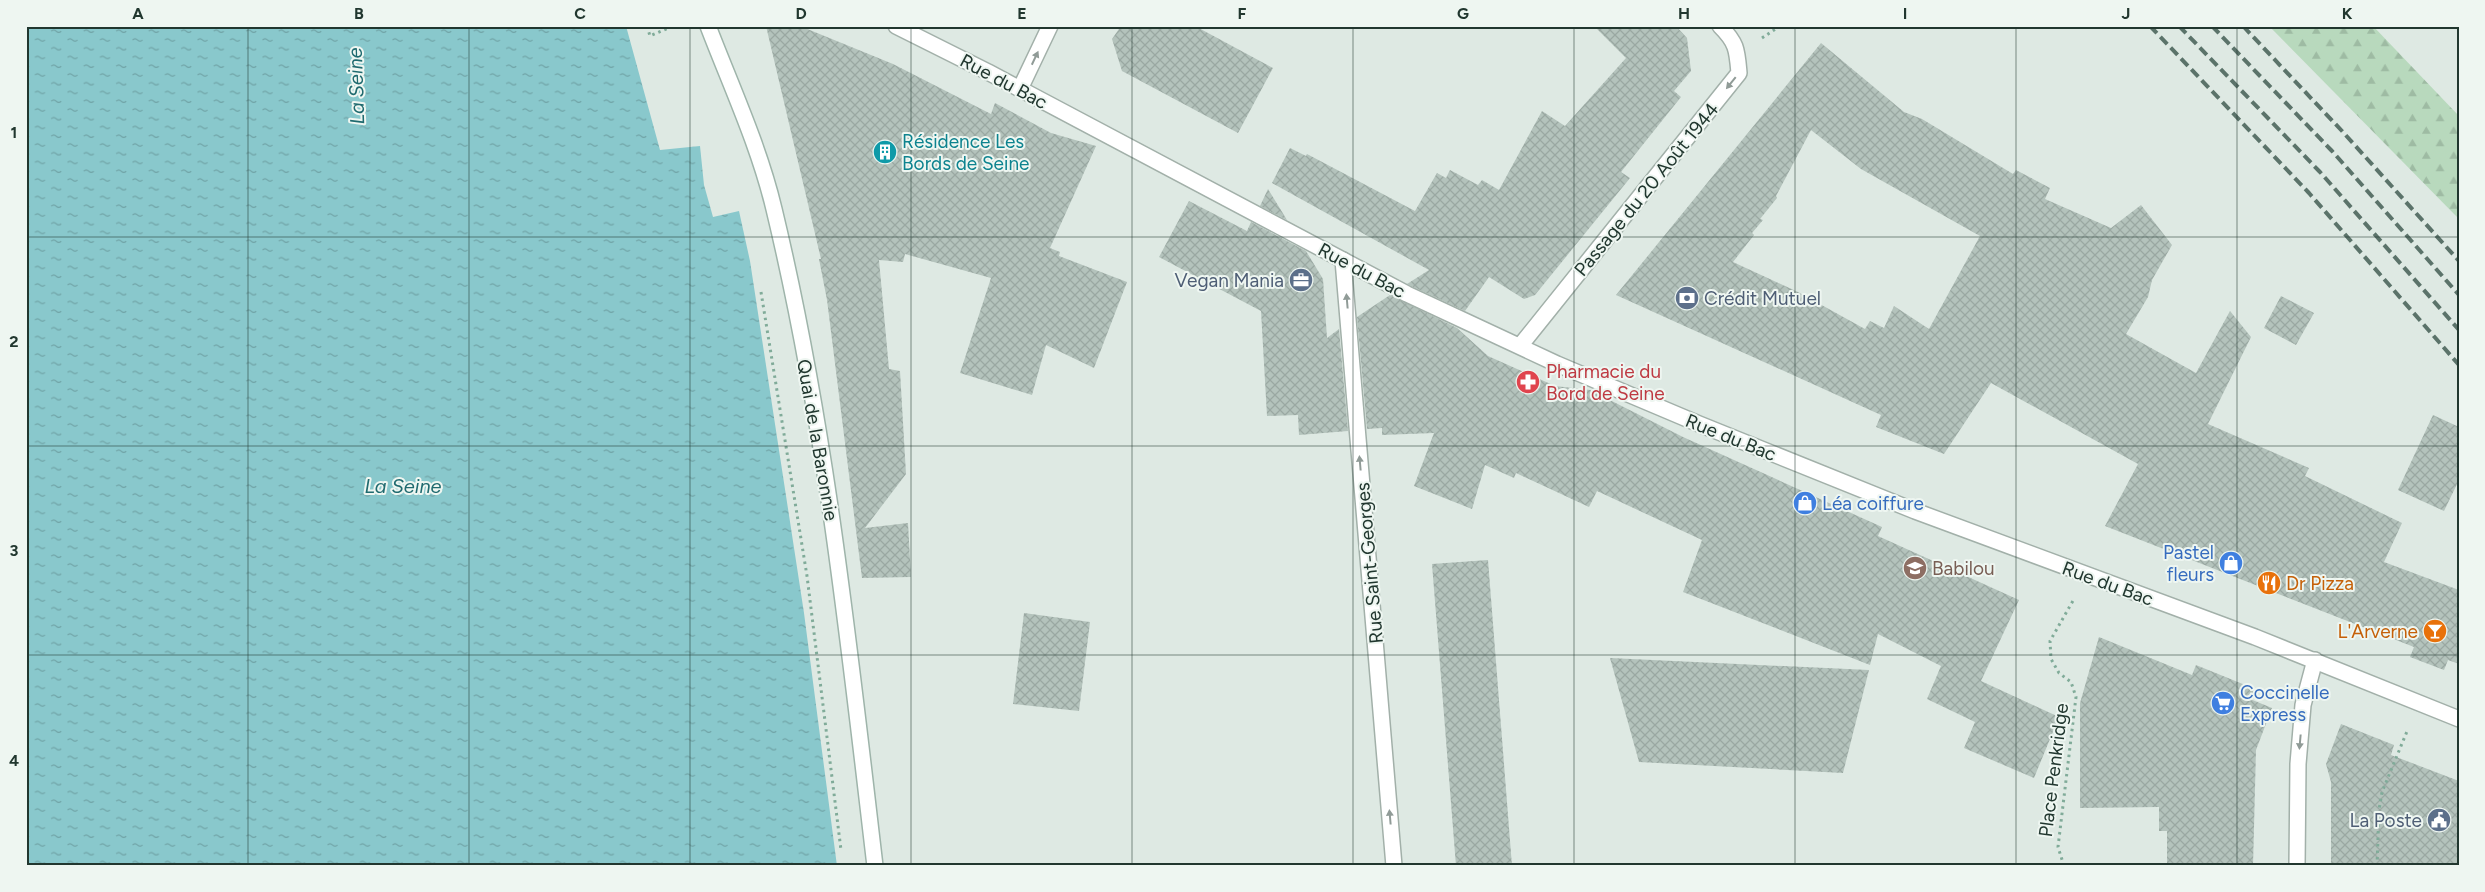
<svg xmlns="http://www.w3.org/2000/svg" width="2485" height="892" font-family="Figtree,sans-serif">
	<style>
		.forest { fill: url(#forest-firs) }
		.water { fill: url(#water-ripples) }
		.building { fill: url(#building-cross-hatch); fill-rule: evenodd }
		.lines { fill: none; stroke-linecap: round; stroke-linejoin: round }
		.minor-casing { stroke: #a2b0a9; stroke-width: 18 }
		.tertiary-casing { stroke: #a2b0a9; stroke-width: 18 }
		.secondary-casing { stroke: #9eb4aa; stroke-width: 18 }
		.path { stroke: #80ab99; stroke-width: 3; stroke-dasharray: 2.5 4; stroke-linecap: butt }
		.minor { stroke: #fff; stroke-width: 15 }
		.tertiary { stroke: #fff; stroke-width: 15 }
		.secondary { stroke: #fff; stroke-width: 15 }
		.rail { stroke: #5b736a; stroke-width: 4; stroke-dasharray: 10 5; stroke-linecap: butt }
		.oneway { fill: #909b97 }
		.grid { fill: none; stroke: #21372f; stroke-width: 1; stroke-opacity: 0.55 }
		.labels { text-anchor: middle; stroke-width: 4; stroke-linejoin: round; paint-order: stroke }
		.street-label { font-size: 19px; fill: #21372f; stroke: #eef6f1 }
		.culture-label { font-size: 19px; fill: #0d838f; stroke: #eef6f1; text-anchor: start }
		.service-label { font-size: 19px; fill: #4e5e75; stroke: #eef6f1; text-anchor: end }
		.health-label { font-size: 19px; fill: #be3a42; stroke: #eef6f1; text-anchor: start }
		.shop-label { font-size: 19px; fill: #366cbe; stroke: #eef6f1; text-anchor: start }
		.education-label { font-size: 19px; fill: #785e54; stroke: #eef6f1; text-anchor: start }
		.food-label { font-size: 19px; fill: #c56008; stroke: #eef6f1; text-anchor: start }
		.water-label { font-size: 20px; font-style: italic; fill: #1f6a6f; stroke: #eef6f1 }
		.neatline { fill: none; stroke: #21372f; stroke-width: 2 }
		.grid-label { font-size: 16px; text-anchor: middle; font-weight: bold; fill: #21372f }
	</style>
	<defs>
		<pattern id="forest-firs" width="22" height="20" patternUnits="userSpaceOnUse" patternTransform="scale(1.25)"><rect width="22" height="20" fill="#b8d9bd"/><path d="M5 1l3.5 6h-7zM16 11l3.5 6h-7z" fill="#9ebba3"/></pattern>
		<pattern id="water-ripples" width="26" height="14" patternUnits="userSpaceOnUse" patternTransform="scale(1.25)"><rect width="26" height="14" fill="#89c8cc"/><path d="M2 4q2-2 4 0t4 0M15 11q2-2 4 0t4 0" fill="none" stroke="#70a3a6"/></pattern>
		<pattern id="building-cross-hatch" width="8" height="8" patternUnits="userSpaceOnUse" patternTransform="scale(1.25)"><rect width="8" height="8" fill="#b4c3bc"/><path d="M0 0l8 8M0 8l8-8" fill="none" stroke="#9aa8a2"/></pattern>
	</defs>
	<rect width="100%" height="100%" fill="#dee9e3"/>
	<path class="forest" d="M2269,26H2373L2459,116V219Z"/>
	<path class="water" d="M26,26H626L660,150L700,146L704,185L713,217L739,211L750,261L804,613L837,866H26Z"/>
	<path class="building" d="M766,26H800L893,64L991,114L995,103L1051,133L1096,146L1050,248L1060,252L1059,256L1127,282L1094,368L1046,345L1032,395L960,373L991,278L905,254L903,262L879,260L889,369L900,371L906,474L865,528L908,523L911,577L862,578L827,300L819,259H821Z
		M1121,26H1195L1273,68L1238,133L1122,71L1112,39Z
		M1594,26H1676L1687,38L1691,71L1674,91L1681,97L1621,172L1630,178L1535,295L1524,299L1489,277L1465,311L1407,284L1429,270L1272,183L1290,148L1306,156L1307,154L1415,211L1437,173L1446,178L1450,170L1478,185L1482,180L1499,190L1542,111L1565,126L1626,58Z
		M1821,43L1904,112L1922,119L2013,174L2016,170L2050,188L2045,199L2111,228L2141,205L2172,245L2152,280L2148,297L2126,334L2196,373L2230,311L2251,337L2208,424L2309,468L2305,476L2402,523L2384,562L2459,590V664L2448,660L2444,670L2410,657L2414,647L2105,526L2138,464L1991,383L1944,454L1876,427L1881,415L1616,295ZM1811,130L1861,169L1980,236L1929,329L1894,306L1884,328L1870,321L1865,329L1798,292L1733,262L1754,235L1752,233L1763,220L1760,219L1777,198L1776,196Z
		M1268,189L1287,220L1260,206Z
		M1189,201L1247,231L1251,222L1306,251L1323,279L1327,338L1339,329L1348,431L1299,435L1298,415L1267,416L1261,311L1159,257Z
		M1390,295L1457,328L1488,356L1555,386L1590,390L1683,437L1882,527L1878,536L2019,600L1981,681L2059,717L2034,778L1964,748L1975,722L1927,699L1941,666L1878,634L1870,665L1683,592L1702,540L1597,491L1589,507L1516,473L1514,478L1485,465L1472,509L1414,486L1434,433L1382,435V428L1367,429L1357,317Z
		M2281,296L2314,313L2296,345L2264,328Z
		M2433,415L2459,427V480L2444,511L2398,490Z
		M1488,560L1512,866H1456L1432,564Z
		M1024,613L1090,622L1079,711L1013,704Z
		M2099,637L2192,675L2196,665L2255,689L2250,699L2272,708L2256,750L2253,866H2167V831H2159V807L2080,808V703Z
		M1610,658L1869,670L1843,773L1639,762Z
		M2341,724L2394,745L2391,755L2459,781V866H2331V782L2326,764Z"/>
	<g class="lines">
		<g class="minor-casing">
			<path id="minor" d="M1020,89L1050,26
				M1343,260L1394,866
				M1520,346L1739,73C1737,50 1737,43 1720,26
				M2297,866L2298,764L2303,705L2315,660"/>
		</g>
		<g class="tertiary-casing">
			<path id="tertiary" d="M896,26L988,72L1407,294L1557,364L1699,424L1915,511L2255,637L2459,719"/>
		</g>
		<g class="secondary-casing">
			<path id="secondary" d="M708,26C731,86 759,146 774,209C826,425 849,646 875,866"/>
		</g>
		<path class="path" d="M647,26L650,36L673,26
			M1762,38L1780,26
			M761,292L807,576L841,850
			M2064,866L2058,847L2076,697L2071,682L2059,673L2051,659L2050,641L2074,599
			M2377,866L2379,810L2382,792L2408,729"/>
		<use href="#minor" class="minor"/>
		<use href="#tertiary" class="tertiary"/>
		<use href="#secondary" class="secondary"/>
		<path class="rail" d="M2150,26L2309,193L2459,365
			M2179,26L2320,172L2459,330
			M2212,26L2332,151L2459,295
			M2243,26L2342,131L2459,261"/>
	</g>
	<defs><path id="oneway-solid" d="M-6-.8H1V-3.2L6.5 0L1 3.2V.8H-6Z" transform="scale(1.25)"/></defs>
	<g class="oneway">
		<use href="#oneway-solid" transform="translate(1035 58) rotate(-65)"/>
		<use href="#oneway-solid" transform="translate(1731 83) rotate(129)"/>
		<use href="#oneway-solid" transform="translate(1347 301) rotate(-95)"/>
		<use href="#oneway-solid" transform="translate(1360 463) rotate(-95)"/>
		<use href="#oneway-solid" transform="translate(2300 742) rotate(95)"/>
		<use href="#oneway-solid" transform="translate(1390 817) rotate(-95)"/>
	</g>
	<path class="grid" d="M248,26V866M469,26V866M690,26V866M911,26V866M1132,26V866M1353,26V866M1574,26V866M1795,26V866M2016,26V866M2237,26V866M26,237H2459M26,446H2459M26,655H2459"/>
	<defs>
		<g id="building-disc" transform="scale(1.25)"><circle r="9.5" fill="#0f9aa8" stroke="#eef6f1"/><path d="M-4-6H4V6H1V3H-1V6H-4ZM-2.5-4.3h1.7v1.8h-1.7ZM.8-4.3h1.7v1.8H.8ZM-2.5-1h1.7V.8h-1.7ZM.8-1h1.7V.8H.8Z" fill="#fff"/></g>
		<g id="office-disc" transform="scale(1.25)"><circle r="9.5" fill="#5c6f8a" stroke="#eef6f1"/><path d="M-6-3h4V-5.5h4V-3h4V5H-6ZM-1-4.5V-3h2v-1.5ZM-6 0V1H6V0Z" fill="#fff"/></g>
		<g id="bank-disc" transform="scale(1.25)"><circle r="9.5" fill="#5c6f8a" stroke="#eef6f1"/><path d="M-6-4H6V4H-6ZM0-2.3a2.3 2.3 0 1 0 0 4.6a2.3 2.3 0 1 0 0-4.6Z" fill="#fff"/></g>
		<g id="pharmacy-disc" transform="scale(1.25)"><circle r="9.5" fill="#e0444e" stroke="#eef6f1"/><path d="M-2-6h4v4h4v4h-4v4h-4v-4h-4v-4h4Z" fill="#fff"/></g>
		<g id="shop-disc" transform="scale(1.25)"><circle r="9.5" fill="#3f7fe0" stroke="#eef6f1"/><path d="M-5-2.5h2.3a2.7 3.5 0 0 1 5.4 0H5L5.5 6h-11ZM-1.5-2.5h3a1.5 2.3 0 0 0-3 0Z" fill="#fff"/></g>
		<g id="school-disc" transform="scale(1.25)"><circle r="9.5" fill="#8d6e63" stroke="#eef6f1"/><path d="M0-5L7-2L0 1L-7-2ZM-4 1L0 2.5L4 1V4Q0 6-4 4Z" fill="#fff"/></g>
		<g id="restaurant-disc" transform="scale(1.25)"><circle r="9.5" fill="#e8710a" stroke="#eef6f1"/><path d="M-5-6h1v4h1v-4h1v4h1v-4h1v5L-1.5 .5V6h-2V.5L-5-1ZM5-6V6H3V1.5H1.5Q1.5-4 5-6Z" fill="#fff"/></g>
		<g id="bar-disc" transform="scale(1.25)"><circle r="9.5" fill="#e8710a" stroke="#eef6f1"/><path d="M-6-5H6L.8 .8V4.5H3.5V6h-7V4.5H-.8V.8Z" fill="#fff"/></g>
		<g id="supermarket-disc" transform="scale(1.25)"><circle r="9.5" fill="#3f7fe0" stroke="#eef6f1"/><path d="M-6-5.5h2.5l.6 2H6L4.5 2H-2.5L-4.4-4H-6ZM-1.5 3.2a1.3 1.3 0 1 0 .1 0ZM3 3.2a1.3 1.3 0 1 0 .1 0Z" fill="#fff"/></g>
		<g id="civic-disc" transform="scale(1.25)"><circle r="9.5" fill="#5c6f8a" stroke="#eef6f1"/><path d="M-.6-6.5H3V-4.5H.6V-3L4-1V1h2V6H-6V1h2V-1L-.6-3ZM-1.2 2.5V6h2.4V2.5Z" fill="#fff"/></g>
	</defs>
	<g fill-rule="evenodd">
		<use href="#building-disc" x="885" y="152"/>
		<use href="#office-disc" x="1301" y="280"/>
		<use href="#bank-disc" x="1687" y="298"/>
		<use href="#pharmacy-disc" x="1528" y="382"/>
		<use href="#shop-disc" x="1805" y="503"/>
		<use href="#shop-disc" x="2231" y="563"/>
		<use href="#school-disc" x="1915" y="568"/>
		<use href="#restaurant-disc" x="2269" y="583"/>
		<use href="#bar-disc" x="2435" y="631"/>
		<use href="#supermarket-disc" x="2223" y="703"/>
		<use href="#civic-disc" x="2439" y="820"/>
	</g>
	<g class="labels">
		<g class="street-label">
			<text transform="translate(1004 81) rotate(28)" y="7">Rue du Bac</text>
			<text transform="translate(1646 189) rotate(-51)" y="7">Passage du 20 Août 1944</text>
			<text transform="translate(1362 270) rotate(28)" y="7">Rue du Bac</text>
			<text transform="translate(1731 437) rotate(22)" y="7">Rue du Bac</text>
			<text transform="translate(818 440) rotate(80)" y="7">Quai de la Baronnie</text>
			<text transform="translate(1369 563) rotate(-95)" y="7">Rue Saint-Georges</text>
			<text transform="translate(2108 583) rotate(20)" y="7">Rue du Bac</text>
			<text transform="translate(2053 770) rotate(-83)" y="7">Place Penkridge</text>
		</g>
		<g class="culture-label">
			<text x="902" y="148">Résidence Les<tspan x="902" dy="22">Bords de Seine</tspan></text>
		</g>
		<g class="service-label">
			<text x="1284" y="287">Vegan Mania</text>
			<text x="1704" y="305" text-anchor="start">Crédit Mutuel</text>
			<text x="2422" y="827">La Poste</text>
		</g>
		<g class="health-label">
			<text x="1546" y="378">Pharmacie du<tspan x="1546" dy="22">Bord de Seine</tspan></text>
		</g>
		<g class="shop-label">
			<text x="1822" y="510">Léa coiffure</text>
			<text x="2214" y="559" text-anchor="end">Pastel<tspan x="2214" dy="22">fleurs</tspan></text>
			<text x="2240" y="699">Coccinelle<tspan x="2240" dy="22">Express</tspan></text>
		</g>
		<g class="education-label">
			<text x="1932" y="575">Babilou</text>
		</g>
		<g class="food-label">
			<text x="2286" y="590">Dr Pizza</text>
			<text x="2418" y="638" text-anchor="end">L'Arverne</text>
		</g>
		<g class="water-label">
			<text transform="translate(356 86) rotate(-92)" y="7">La Seine</text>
			<text x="403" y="493">La Seine</text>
		</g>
	</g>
	<rect width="2485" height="892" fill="none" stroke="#eef6f1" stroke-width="55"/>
	<rect x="28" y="28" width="2430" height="836" class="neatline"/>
	<g class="grid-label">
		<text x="138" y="19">A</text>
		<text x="359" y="19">B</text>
		<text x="580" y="19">C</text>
		<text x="801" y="19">D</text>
		<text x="1022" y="19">E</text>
		<text x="1242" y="19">F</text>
		<text x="1463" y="19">G</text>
		<text x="1684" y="19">H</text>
		<text x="1905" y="19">I</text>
		<text x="2126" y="19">J</text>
		<text x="2347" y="19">K</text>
		<text x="14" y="138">1</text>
		<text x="14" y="347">2</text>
		<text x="14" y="556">3</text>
		<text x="14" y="766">4</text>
	</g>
</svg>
